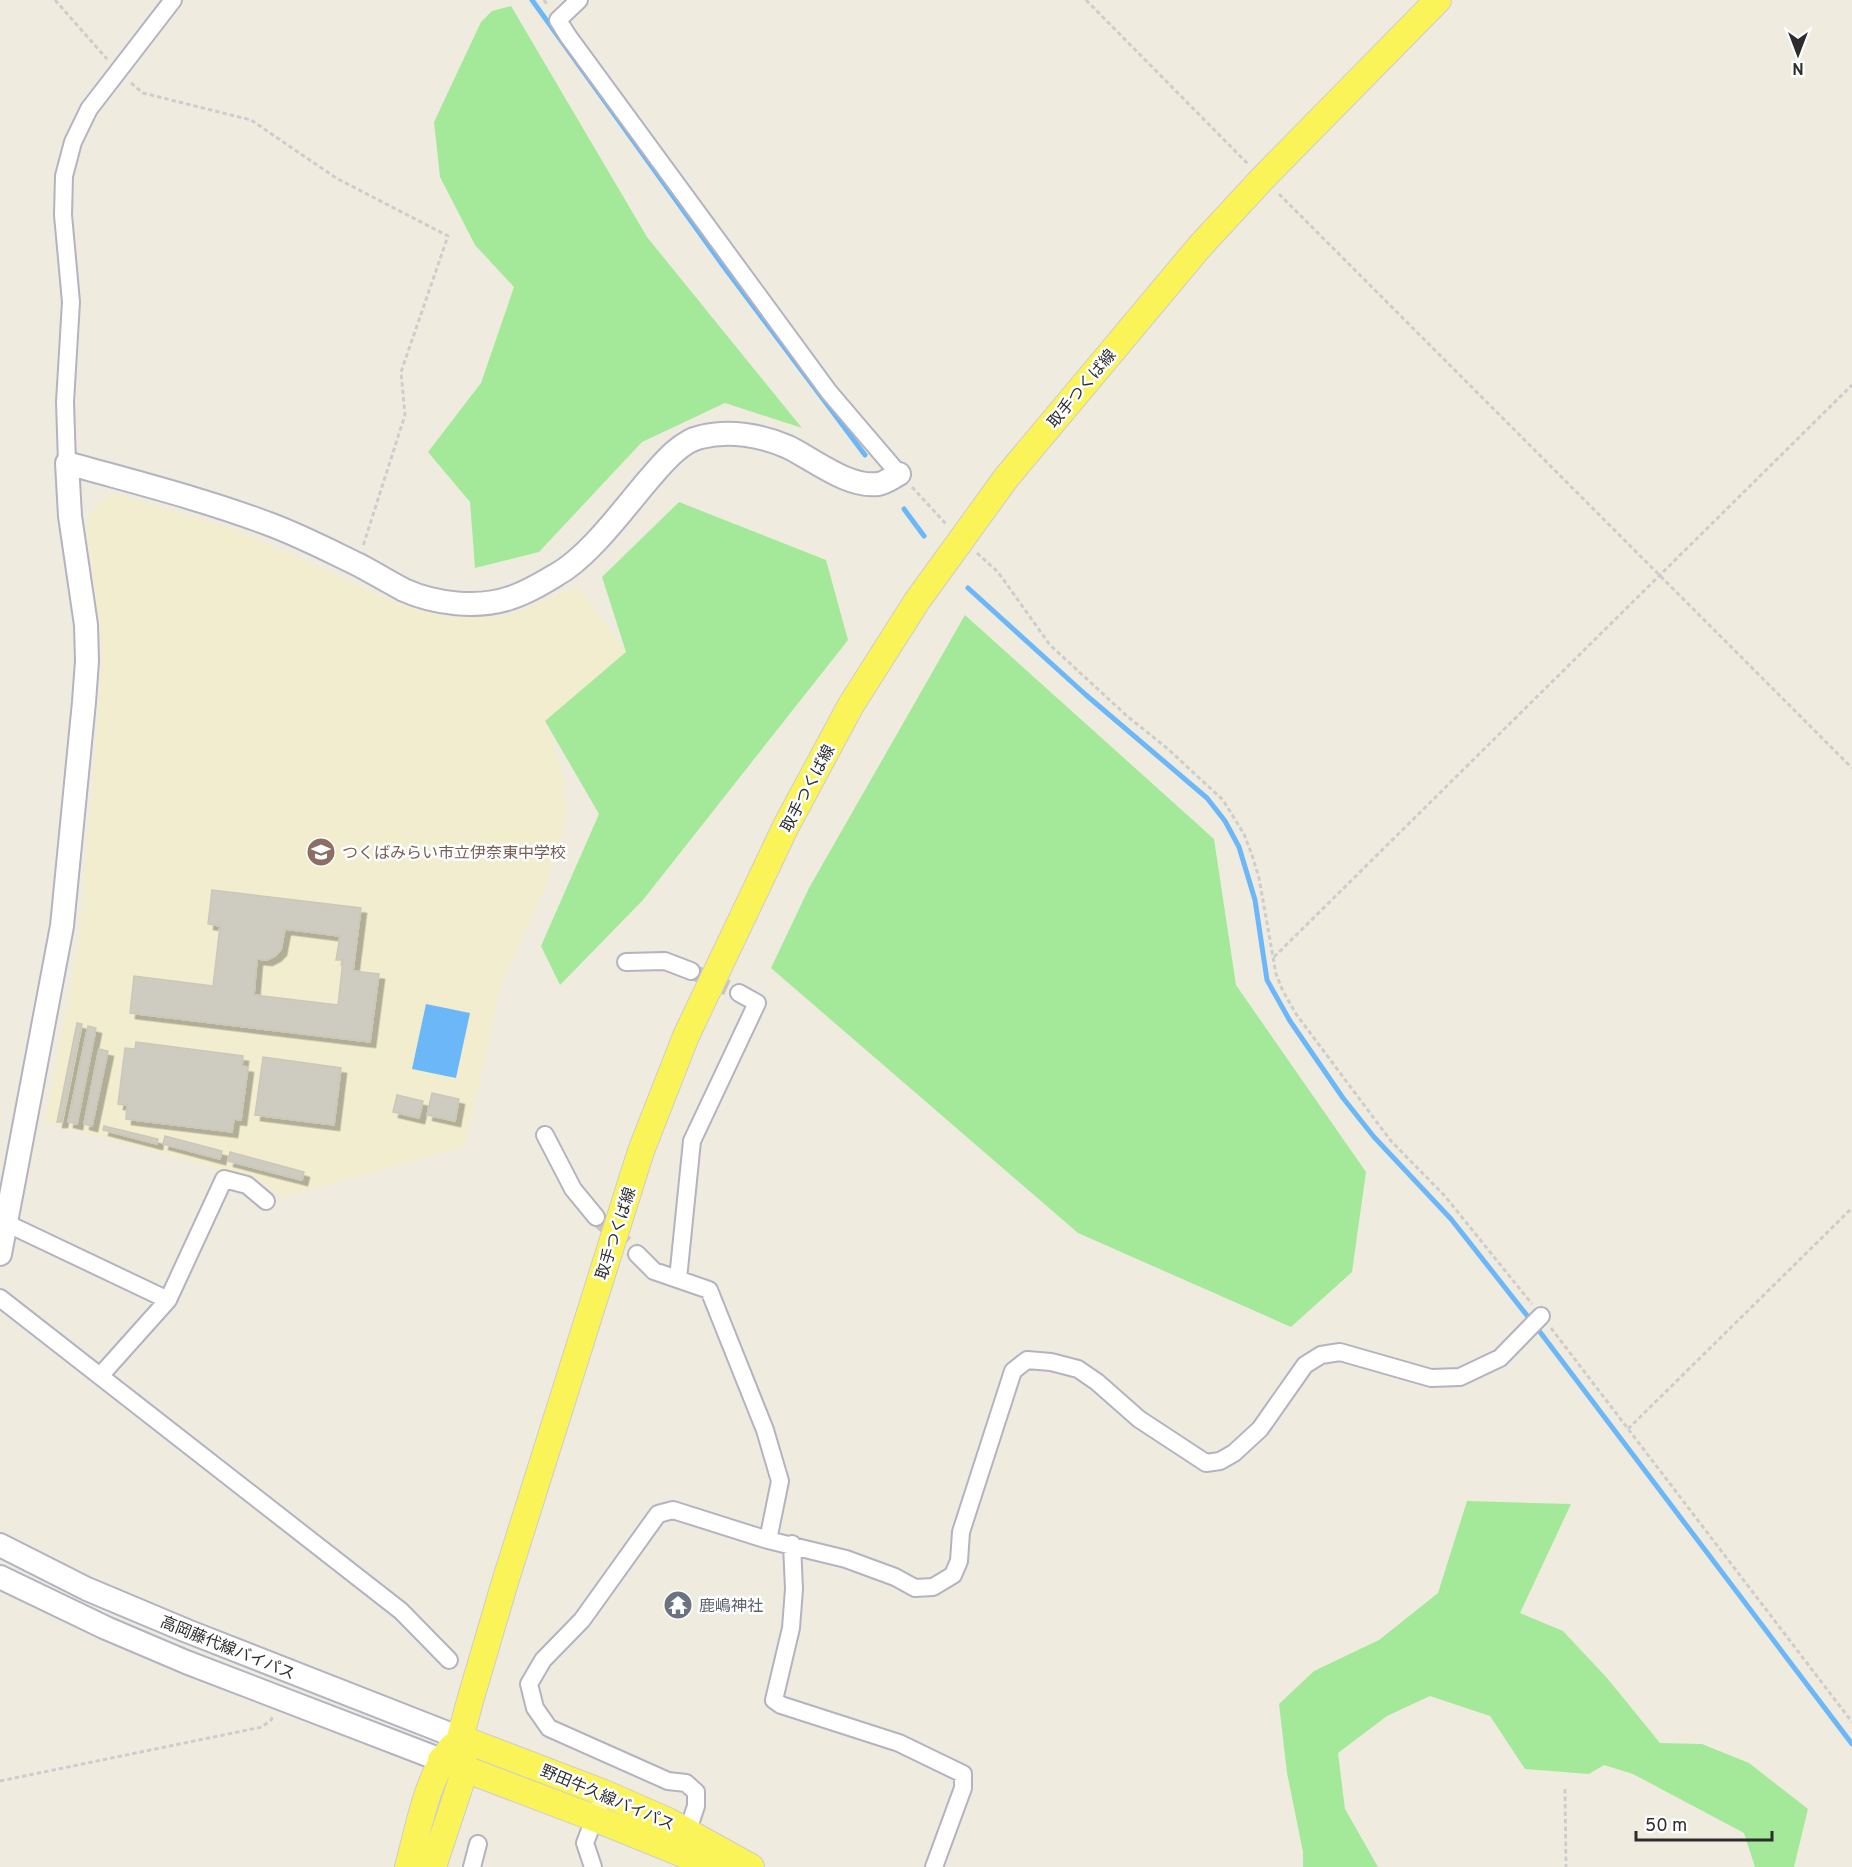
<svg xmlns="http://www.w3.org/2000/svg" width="1852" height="1867" font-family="Overpass,'Noto Sans JP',sans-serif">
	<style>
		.education { fill: #f2edce }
		.green { fill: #a4e999 }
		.water { fill: #6cb7f7 }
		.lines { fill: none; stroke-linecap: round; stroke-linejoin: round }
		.stream { stroke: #6cb7f7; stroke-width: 5 }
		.building { fill: #cecbc1; stroke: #cbc8b8; stroke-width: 1.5; fill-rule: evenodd; filter: url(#shadow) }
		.street-tunnel { stroke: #c8c6bb; stroke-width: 16; stroke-dasharray: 16 8; stroke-linecap: butt }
		.street-casing { stroke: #b3b3c1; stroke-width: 20 }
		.secondary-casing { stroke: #b3b3c1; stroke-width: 26 }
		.primary-casing { stroke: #cdcdcd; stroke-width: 28 }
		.path { stroke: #cdcdcd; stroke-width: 3; stroke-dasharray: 4.5 3; stroke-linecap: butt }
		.street { stroke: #fff; stroke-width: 16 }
		.secondary { stroke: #fff; stroke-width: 22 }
		.primary { stroke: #fbf459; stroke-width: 26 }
		.labels { text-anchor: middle; stroke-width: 5; stroke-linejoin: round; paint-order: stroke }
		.street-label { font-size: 16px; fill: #2d2d2d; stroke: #fff }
		.education-label { font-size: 16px; fill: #785e54; stroke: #fff; text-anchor: start }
		.worship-label { font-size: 16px; fill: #5b616d; stroke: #fff; text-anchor: start }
	</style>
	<defs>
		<filter id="shadow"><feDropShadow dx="5.5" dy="5.5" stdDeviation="0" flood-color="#0004"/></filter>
	</defs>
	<rect width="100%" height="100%" fill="#efecdf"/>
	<path class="education" d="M113,493L234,529L410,608L451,618L506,616L578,586L626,652L545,721L565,780L566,822L547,883L501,986L465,1147L284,1197L254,1178L45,1122L79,942L102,672L101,634L86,530L90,514L99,502Z"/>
	<path class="green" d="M511,6L647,237L802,428L725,403L642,442L539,552L475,568L470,502L428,452L481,383L514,287L475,245L440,177L434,122L481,22L492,11Z
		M679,502L826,560L848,640L643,900L560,985L541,946L599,814L545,721L626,652L602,577Z
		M965,615L1214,839L1236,985L1366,1172L1352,1272L1291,1327L1078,1233L771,968L809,888Z
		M1467,1501L1571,1504L1520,1613L1563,1631L1607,1678L1660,1743L1702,1744L1749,1763L1808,1809L1794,1867H1755L1744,1833L1633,1774L1604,1765L1589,1774L1525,1769L1490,1716L1430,1696L1387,1716L1338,1753L1345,1809L1378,1867H1303V1852L1287,1773L1279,1704L1314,1671L1379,1640L1438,1593Z"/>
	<path class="water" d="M426,1004L470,1013L456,1078L412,1069Z"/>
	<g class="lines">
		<path class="stream" d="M532,0L724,267L865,455
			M904,509L924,536
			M968,588L1086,695L1207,798L1225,821L1239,847L1255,900L1267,980L1290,1021L1343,1098L1374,1137L1451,1219L1529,1318
			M1540,1332L1852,1744"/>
	</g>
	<path class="building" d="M212,890L361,908L353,971L379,974L370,1042L130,1013L134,976L213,986L220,926L208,924ZM285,929L340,936L336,960H343L338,1005L254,995L257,959L267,960L275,956L281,950Z
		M77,1023L82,1024L62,1122H57Z
		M88,1026L96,1028L77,1124L68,1122Z
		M136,1042L243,1056L242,1066L248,1067L241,1120L234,1119L232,1132L126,1119L127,1105L118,1104L125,1048L135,1049Z
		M99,1049L108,1051L92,1126L84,1124Z
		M263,1057L341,1068L334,1125L255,1115Z
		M432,1093L459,1099L455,1121L427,1115Z
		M397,1095L423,1101L419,1118L393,1112Z
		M104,1126L158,1139L157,1144L103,1130Z
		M165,1136L222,1151L220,1159L163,1144Z
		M230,1152L304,1172L302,1180L228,1161Z"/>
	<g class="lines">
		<path class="street-tunnel" d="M691,971L739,993
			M596,1217L637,1254"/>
		<g class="street-casing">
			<path id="street" d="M579,0L558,20L568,36L829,392L899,474
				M67,463L65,402L71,302L63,215L64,176L73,142L89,109L173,0
				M626,962L665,961L691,971
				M545,1135L573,1189L596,1217
				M6,1223L168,1300
				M637,1254L654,1271L709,1290L765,1430L780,1481L768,1540
				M678,1279L692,1141L757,1003L739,993
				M0,1298L401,1611L449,1660
				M100,1376L168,1300L224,1179L247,1185L266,1201
				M792,1544L794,1589L791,1628L774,1700L781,1705L899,1743L963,1774V1788L934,1867
				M685,1839L696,1806V1792L686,1783L668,1781L549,1728L535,1708L529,1684L543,1660L582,1620L658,1514L673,1510L768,1540L846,1559L895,1577L915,1588L933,1587L953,1575L959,1561L961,1532L1013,1371L1027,1360L1051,1362L1078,1369L1097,1382L1139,1419L1206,1463L1220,1461L1234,1453L1260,1429L1305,1365L1321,1355L1340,1352L1431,1378L1460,1377L1500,1358L1541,1316
				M472,1867L478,1844
				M593,1867L585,1843L604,1793"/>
		</g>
		<g class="secondary-casing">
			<path id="secondary" d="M0,1254L62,926L84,702L87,661L86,625L70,516L67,463C134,482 203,499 269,524C299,535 330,551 359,565C374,573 389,582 404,590C435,604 478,609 510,598C526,593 541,584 556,575C590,556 624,508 650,478C663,463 681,441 701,437C729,430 761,435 788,447C813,459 848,488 878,484C885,483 893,477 899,474
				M0,1545L87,1589L187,1631L460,1738
				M0,1577L106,1628L186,1662L441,1760"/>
		</g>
		<g class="primary-casing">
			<path id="primary" d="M460,1738L604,1793L668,1821L751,1867
				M441,1760L594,1818L715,1867
				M408,1867C419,1828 426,1779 452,1747
				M433,1867L465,1770L460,1738L470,1701L505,1582L641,1151L686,1036L786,826L851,705L917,601L1006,478L1201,245L1263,178L1438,0"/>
		</g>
		<path class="path" d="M55,0L107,59
			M544,0L548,6
			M1086,0L1248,164
			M131,83L143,93L251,120L336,178L448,236L401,372L405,415L363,546
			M1279,194L1852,768
			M912,487L946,524
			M977,553L998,572L1050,645L1127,716L1168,749L1223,800L1244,834L1252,855L1259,878L1276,974L1282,989L1296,1014L1391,1141L1444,1195L1532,1304
			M1274,957L1852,385
			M1551,1328L1852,1722
			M1628,1429L1852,1208
			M0,1781L262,1727L271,1720L273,1716
			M1565,1789L1566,1867"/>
		<use href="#street" class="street"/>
		<use href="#secondary" class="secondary"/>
		<use href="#primary" class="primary"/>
	</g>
	<defs>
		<g id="school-disc" transform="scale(1.5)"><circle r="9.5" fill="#8d6e63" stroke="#fff"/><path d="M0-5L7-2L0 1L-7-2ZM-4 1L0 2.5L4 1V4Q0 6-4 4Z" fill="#fff"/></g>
		<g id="temple-disc" transform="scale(1.5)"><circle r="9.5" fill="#6b7280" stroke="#fff"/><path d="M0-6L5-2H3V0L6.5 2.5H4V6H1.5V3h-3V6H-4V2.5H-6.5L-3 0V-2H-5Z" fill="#fff"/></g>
	</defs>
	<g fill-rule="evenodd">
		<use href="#school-disc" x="321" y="852"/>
		<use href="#temple-disc" x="678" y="1605"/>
	</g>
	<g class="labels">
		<g class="street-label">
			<text transform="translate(1081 388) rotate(-50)" y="6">取手つくば線</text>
			<text transform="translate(807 788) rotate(-62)" y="6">取手つくば線</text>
			<text transform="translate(615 1233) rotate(-72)" y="6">取手つくば線</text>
			<text transform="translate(228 1647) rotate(22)" y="6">高岡藤代線バイパス</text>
			<text transform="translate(608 1797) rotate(23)" y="6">野田牛久線バイパス</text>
		</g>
		<g class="education-label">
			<text x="342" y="858">つくばみらい市立伊奈東中学校</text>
		</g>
		<g class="worship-label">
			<text x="699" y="1611">鹿嶋神社</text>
		</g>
	</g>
	<g transform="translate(1798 54) rotate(180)" stroke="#ffffff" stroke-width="4.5" paint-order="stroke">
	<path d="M0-4.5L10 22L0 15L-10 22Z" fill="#2d2d2d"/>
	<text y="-9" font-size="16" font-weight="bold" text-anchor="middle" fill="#2d2d2d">N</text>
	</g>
	<path d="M1636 1831v9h136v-9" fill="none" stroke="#2d2d2d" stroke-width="3"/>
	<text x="1645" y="1831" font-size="18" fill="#2d2d2d" stroke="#ffffff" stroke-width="4.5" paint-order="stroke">50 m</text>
</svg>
